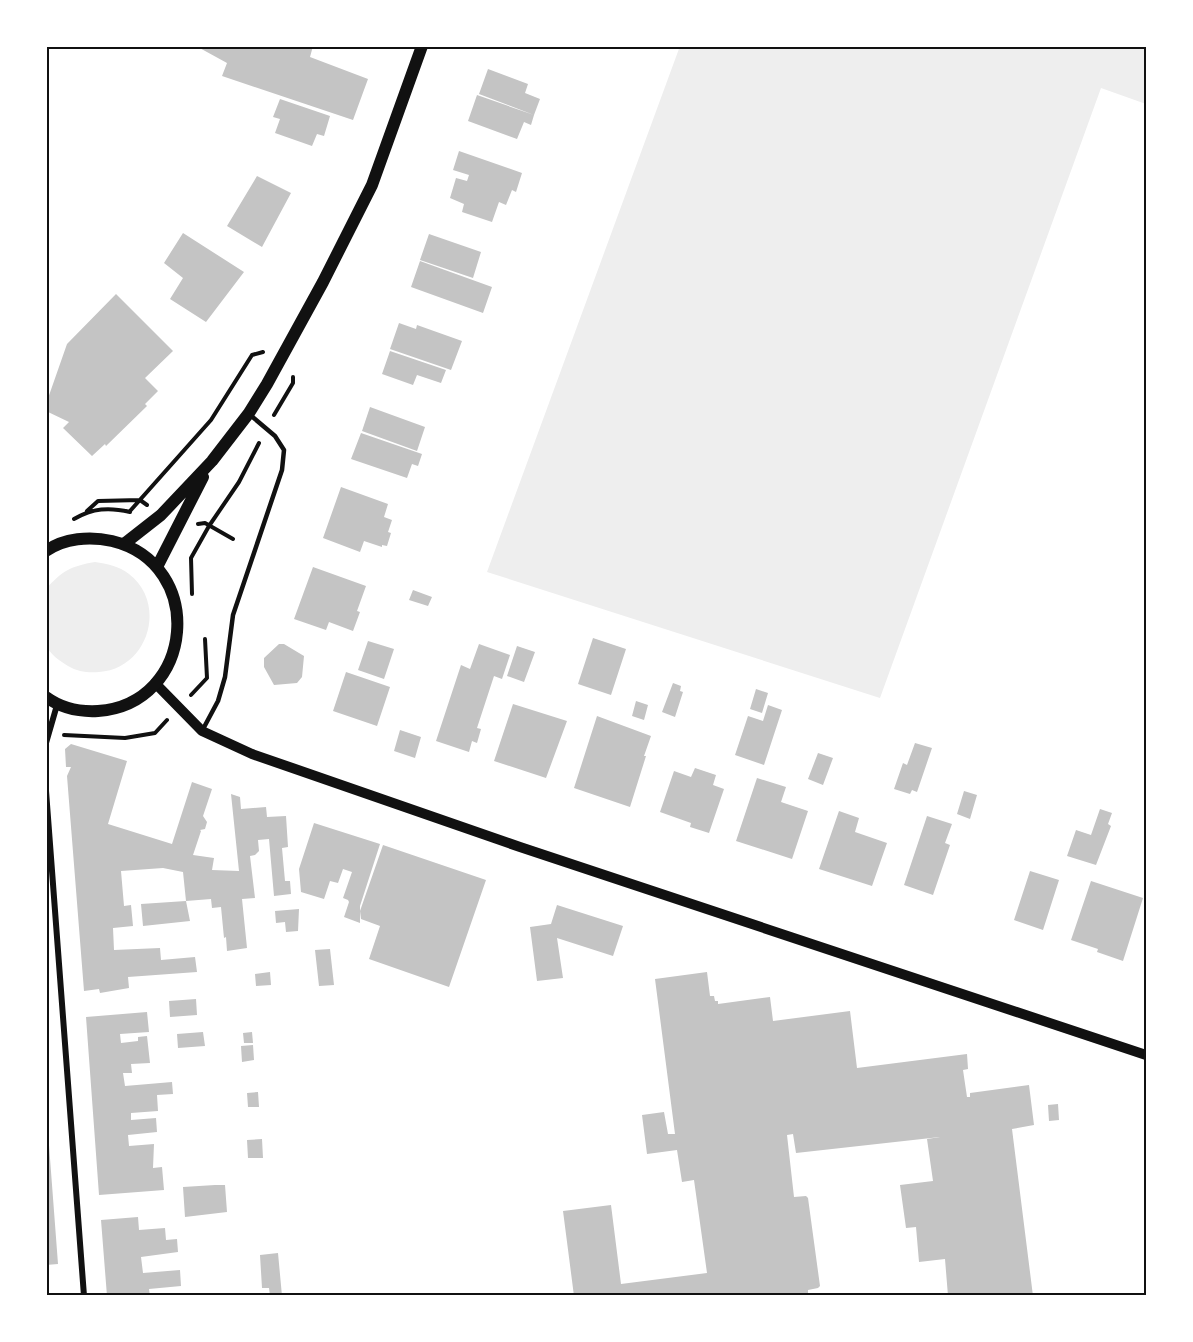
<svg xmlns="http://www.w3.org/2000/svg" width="1193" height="1342" font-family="'Alegreya Sans',sans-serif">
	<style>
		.green { fill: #eee }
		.building { fill: #c4c4c4 }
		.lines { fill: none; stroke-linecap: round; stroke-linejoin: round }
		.path { stroke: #111; stroke-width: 4 }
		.service { stroke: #111; stroke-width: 4.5 }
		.minor { stroke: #111; stroke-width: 6 }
		.tertiary { stroke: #111; stroke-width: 10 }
		.secondary { stroke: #111; stroke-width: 12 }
		.neatline { fill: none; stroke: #111; stroke-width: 2 }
	</style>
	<rect width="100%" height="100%" fill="#fff"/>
	<path class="green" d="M680,46L1146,47V104L1101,88L880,698L487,572Z
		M95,562C107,564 119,566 129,574C168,604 148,669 99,672C89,673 78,672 68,666C60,661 49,654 46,644C43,629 46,605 46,589C62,571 71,566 95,562Z"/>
	<path class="building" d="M196,46H313L310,57L368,79L353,120L222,76L227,63Z
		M488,69L528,84L525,93L540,99L534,115L479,94Z
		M477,95L534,115L531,125L524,122L517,139L468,121Z
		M280,99L330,116L324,136L317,134L312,146L275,133L280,119L273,117Z
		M459,151L522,173L516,192L512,190L506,205L499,202L492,222L462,212L464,204L450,198L456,178L467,181L469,175L453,170Z
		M257,176L291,193L262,247L227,226Z
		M183,233L244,272L206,322L170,299L183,278L164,263Z
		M429,234L481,252L473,278L420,260Z
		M420,261L492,287L483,313L411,287Z
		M116,294L173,351L145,378L158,391L145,404L147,406L106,446L105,444L92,456L63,428L69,422L46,411V404L67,344Z
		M399,323L416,329L417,325L462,341L451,370L390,349Z
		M390,351L446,370L441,383L417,375L413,385L382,374Z
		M370,407L425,427L417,451L362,431Z
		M361,433L422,454L418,466L412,464L407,478L351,459Z
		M341,487L388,504L384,517L392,520L388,532L391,533L387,546L382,545V547L364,541L360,552L323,538Z
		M313,567L366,586L357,611L360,612L353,631L329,622L326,630L294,619Z
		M413,590L432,597L428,606L409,600Z
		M593,638L626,649L611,695L578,684Z
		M368,641L394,649L384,679L358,670Z
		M279,644H284L304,656L302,677L297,683L274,685L264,667V658Z
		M479,644L510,655L502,679L494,676L477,728L481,729L477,743L472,741L469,752L436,741L461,665L470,669Z
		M517,646L535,652L524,682L507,676Z
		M346,672L390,687L377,726L333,711Z
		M673,683L681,686L680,691L683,692L675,717L662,712Z
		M756,689L768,693L762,713L750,709Z
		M636,701L648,705L644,720L632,716Z
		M513,704L567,721L546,778L494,761Z
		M768,705L782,710L764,765L735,755L748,716L763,721Z
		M597,716L651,736L644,756H646L630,807L574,788Z
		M400,730L421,737L415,758L394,751Z
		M915,743L932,748L917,792L912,790L910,794L894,789L903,763L907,765Z
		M71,744L127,761L108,824L172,844L192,782L212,789L203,816L207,822L205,829L200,830L201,831L193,855L214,858L212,870L239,871L231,794L240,797L241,809L266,807L267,817L286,816L288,847L282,848L285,881H290L291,894L274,896L269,839L258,840L259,851L255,855L250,856L255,898L242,899L247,948L227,951L226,937L224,938L221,907L212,908L211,899L186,901L183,872L163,868L121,871L124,906L131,905L133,926L113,928L114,950L160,948L161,960L195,957L197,972L128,977L129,988L100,993L99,989L84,991L67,776L71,767H66L65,749Z
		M818,753L833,758L823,785L808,779Z
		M695,768L716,775L713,785L724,789L709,833L690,827L691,823L660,812L674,771L691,777Z
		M757,778L786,787L781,802L808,811L792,859L736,841Z
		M964,791L977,795L970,819L957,814Z
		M1100,809L1112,813L1108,824L1111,826L1096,865L1067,856L1076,830L1091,835Z
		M839,811L859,818L855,832L887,843L872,886L819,869Z
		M927,816L952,824L945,843L950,845L933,895L904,885Z
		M314,823L380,844L360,906V923L344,917L349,902L348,900L343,898L352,872L343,869L338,883L330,881L324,899L301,892L299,869Z
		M383,845L486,880L449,987L369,959L380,926L361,919L360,911Z
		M1030,871L1059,880L1043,930L1014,920Z
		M1091,881L1143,898L1123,961L1097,952L1098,949L1071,940Z
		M186,901L190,921L143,926L141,904Z
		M557,905L623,926L613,956L557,938L563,978L537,981L530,927L551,924Z
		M299,909L298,931L286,932L285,922L276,923L275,911Z
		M330,949L334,985L319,986L315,950Z
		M270,972L271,985L256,986L255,974Z
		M707,972L710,996H714L715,1001H718V1004L770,997L773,1021L850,1011L857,1068L967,1054L968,1069L963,1070L967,1097H970V1093L1029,1085L1034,1125L1012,1129L1033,1296H948L945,1259L919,1262L916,1227L906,1228L900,1185L933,1181L927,1139L940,1137L796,1153L793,1134L787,1135L794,1197L806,1196L808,1198L820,1286L818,1288L808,1290V1296H574L563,1211L611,1205L621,1284L707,1273L694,1180L682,1182L677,1150L647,1154L642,1115L664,1112L668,1134H675L655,979Z
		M196,999L197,1015L170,1017L169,1001Z
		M147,1012L149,1032L120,1034L121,1043L138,1041V1037L147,1036L150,1063L131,1064L132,1073H123L125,1086L172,1082L173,1094L157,1095L158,1111L131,1113V1120L156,1118L157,1132L128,1135L129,1146L154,1144L153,1168L162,1167L164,1190L99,1195L86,1017Z
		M203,1032L205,1046L178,1048L177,1034Z
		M252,1032L253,1043H244L243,1033Z
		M253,1045L254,1060L242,1062L241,1046Z
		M258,1092L259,1107H248L247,1093Z
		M1058,1104L1059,1120L1049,1121L1048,1105Z
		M48,1132L58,1264L46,1265V1133Z
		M262,1139L263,1158H248L247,1140Z
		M215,1185H225L227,1212L185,1217L183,1187Z
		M138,1217L139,1230L165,1228L166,1240L177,1239L178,1252L141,1257L143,1273L180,1270L181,1286L149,1289L150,1296H107L101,1220Z
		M278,1253L282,1296H270L269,1288H262L260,1255Z"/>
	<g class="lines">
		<path class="path" d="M274,415L293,383V377
			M87,511L98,501L140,500L147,505
			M130,511L211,420L252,355L263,352
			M74,519C93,508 109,507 130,512
			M198,524L205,523L233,539
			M192,594L191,558L209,526L239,482L259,443
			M191,695L207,678L205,639
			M64,735L125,738L155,733L167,720"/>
		<path class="service" d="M202,731L218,701L225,677L233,615L282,470L284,450L275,436L249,414"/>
		<path class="minor" d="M46,743L57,705
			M46,791L84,1296"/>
		<path class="tertiary" d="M155,683L202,731L252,754L520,847L1146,1055"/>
		<path class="secondary" d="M124,544L161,515L212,461L249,413L267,384L323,282L372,185L422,46
			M46,551C64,538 90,536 112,541C207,564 195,704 98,711C80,712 61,708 46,697
			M157,567L203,477"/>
	</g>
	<rect width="1193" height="1342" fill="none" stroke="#ffffff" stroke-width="96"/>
	<rect x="48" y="48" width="1097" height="1246" class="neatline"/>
</svg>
